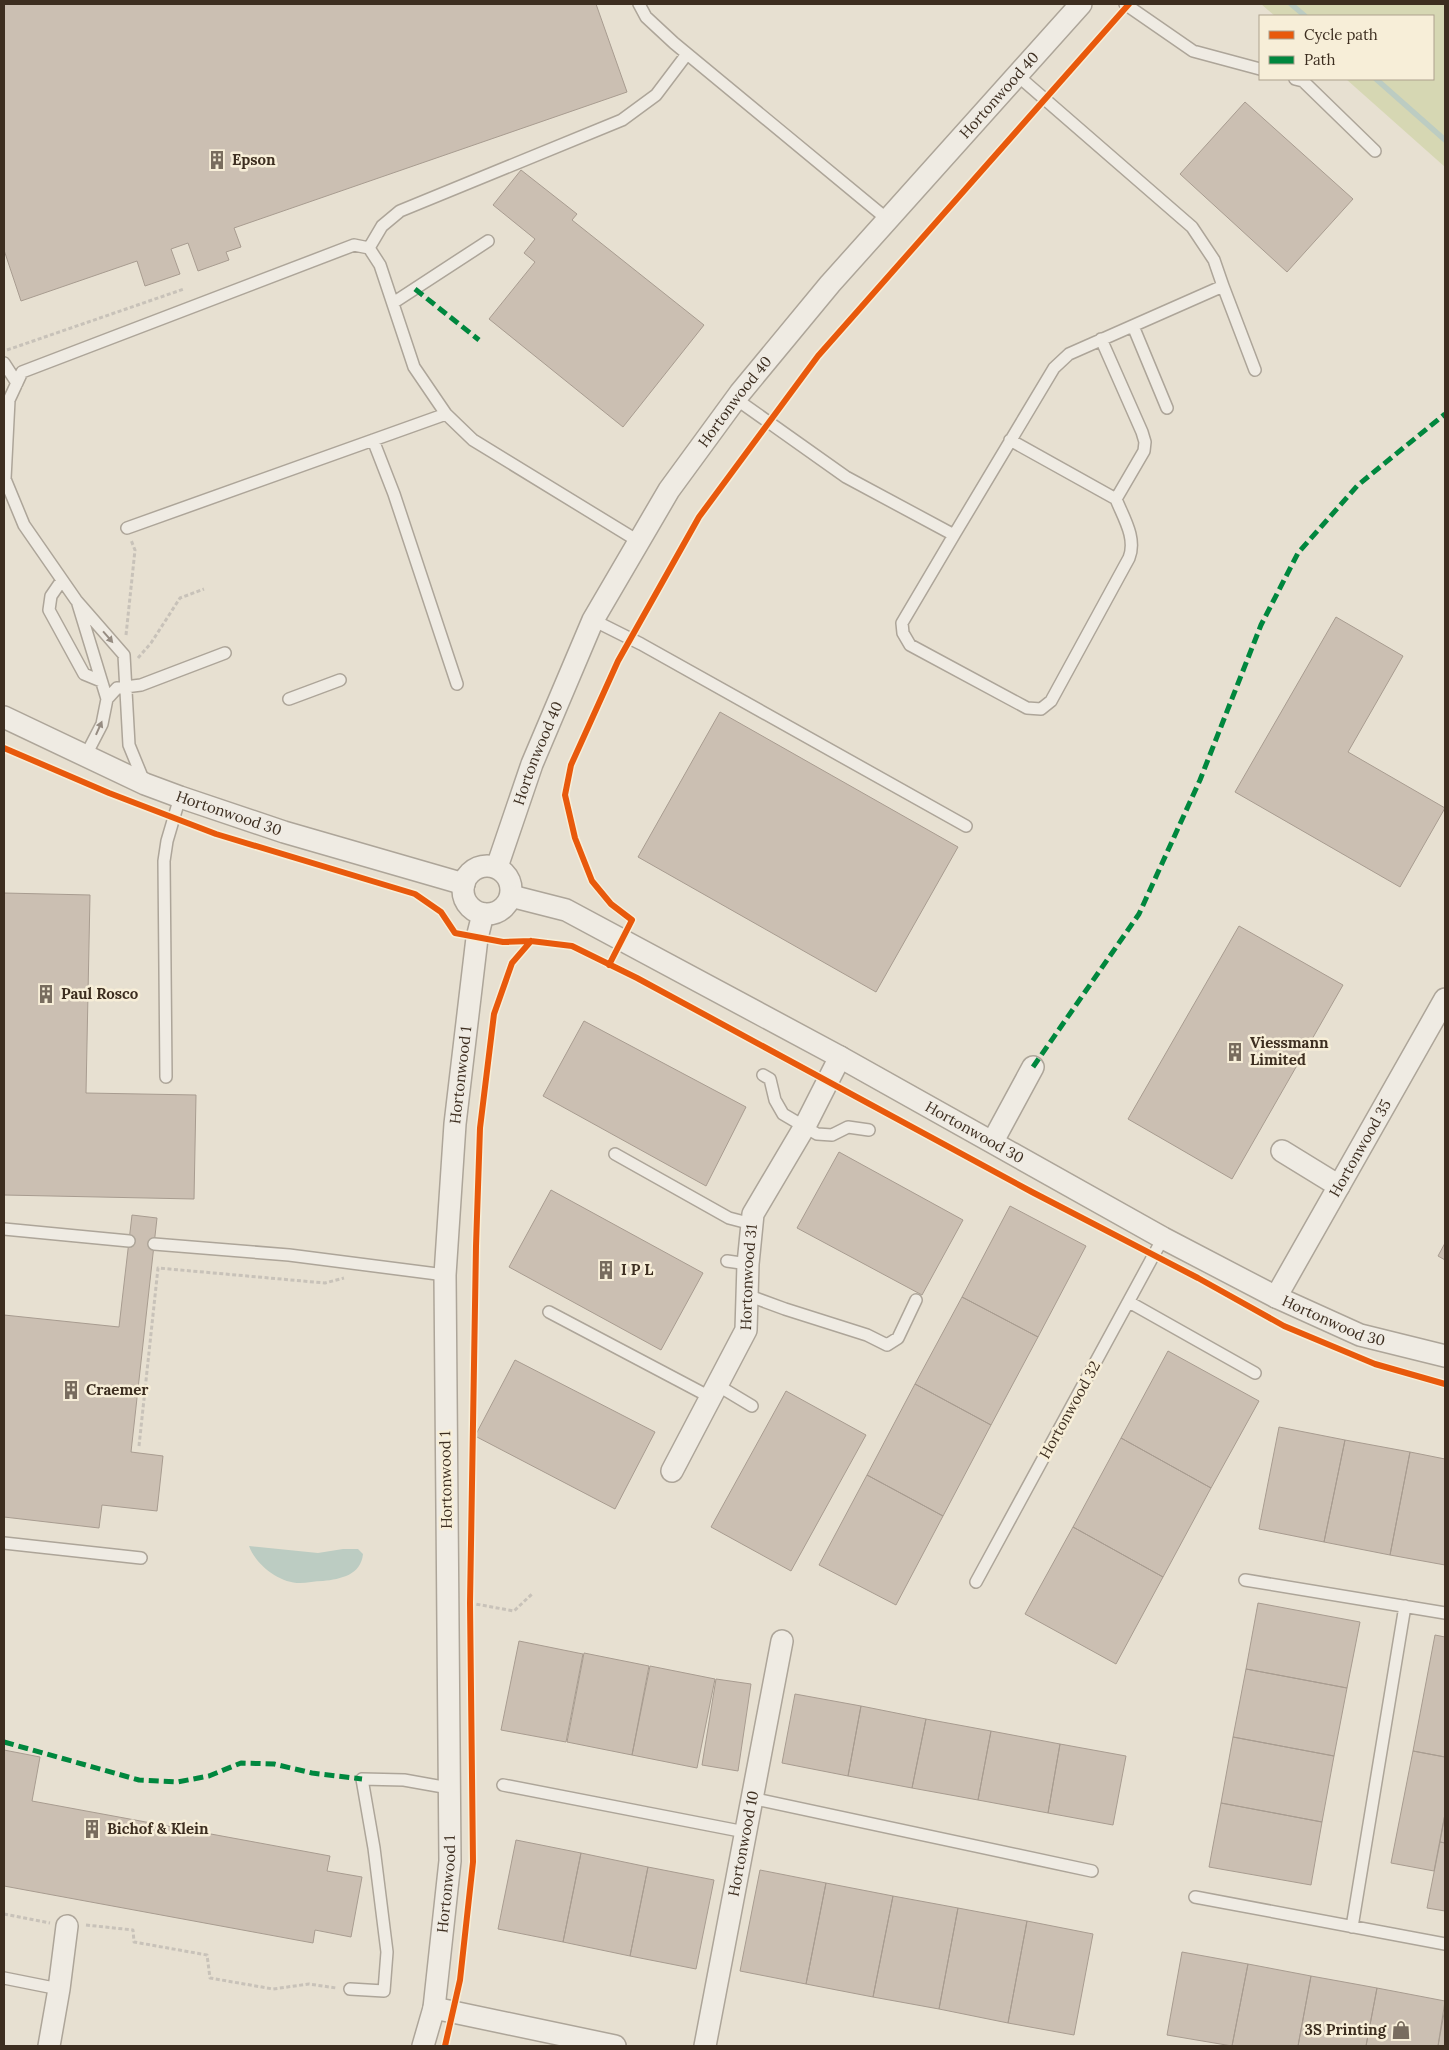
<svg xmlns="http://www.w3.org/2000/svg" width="1449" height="2050" font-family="Lora,serif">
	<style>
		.green { fill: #d6d7b3 }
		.water { fill: #bcccc2 }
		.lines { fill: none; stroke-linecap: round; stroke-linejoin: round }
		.stream { stroke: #bcccc2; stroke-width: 5.5 }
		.building { fill: #cbbfb2; stroke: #a89c90 }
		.service-casing { stroke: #ada599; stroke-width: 14 }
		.minor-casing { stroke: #ada599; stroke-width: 24 }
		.path { stroke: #c8c2b9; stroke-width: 3; stroke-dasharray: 4 2.5; stroke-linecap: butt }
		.service { stroke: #efebe3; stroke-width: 11 }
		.minor { stroke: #efebe3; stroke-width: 21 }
		.quiet { stroke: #00873e; stroke-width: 5; stroke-dasharray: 10 5; stroke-linecap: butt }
		.cycleway-casing { stroke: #f7eed8; stroke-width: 9 }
		.cycleway { stroke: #e8590c; stroke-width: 6 }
		.oneway { fill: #968c82 }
		.labels { text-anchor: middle; stroke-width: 5; stroke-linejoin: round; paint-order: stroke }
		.street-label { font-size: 15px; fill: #3d2e20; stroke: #f7eed8 }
		.poi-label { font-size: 15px; font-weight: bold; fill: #3d2e20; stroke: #f7eed8; text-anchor: start }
	</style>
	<rect width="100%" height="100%" fill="#e7e0d1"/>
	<path class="green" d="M1261,4H1445V167L1346,79H1433V16H1275Z"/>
	<path class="water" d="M249,1546L318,1553L343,1549H358L363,1554C361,1575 341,1579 323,1581C315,1581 307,1583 300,1583C279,1583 256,1565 249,1546Z"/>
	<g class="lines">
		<path class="stream" d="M1291,4L1305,16
			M1376,79L1445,140"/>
	</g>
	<path class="building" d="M4,4H596L627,92L234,228L241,247L226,252L229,260L198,271L188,243L171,249L180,274L145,286L137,261L21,301L4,250Z
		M1245,102L1353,199L1287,272L1180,174Z
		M521,170L577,214L572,220L704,325L623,427L489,319L535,262L524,253L535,239L493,205Z
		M1336,617L1403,656L1348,752L1445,808L1400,887L1235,792Z
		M720,712L958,847L876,992L638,857Z
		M4,893L90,895L86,1093L196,1095L194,1199L4,1195Z
		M1239,926L1343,985L1232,1179L1128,1119Z
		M584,1021L746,1107L706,1186L543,1096Z
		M839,1152L963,1220L922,1295L797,1228Z
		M551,1190L703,1273L661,1350L509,1267Z
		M1010,1206L1086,1246L1038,1337L962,1297Z
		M132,1215L157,1218L131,1452L163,1456L157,1511L102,1505L99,1528L4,1517V1315L119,1327Z
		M1445,1243V1260L1438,1256Z
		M962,1297L1038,1337L991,1425L915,1384Z
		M1168,1351L1259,1401L1211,1488L1121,1438Z
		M515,1360L655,1432L615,1509L475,1436Z
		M915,1384L991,1425L943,1516L867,1475Z
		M786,1391L866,1435L791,1571L711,1527Z
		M1279,1427L1345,1440L1324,1542L1259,1529Z
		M1121,1438L1211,1488L1163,1577L1073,1527Z
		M1345,1440L1410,1452L1390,1555L1324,1542Z
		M1410,1452L1445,1459V1565L1390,1555Z
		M867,1475L943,1516L896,1605L819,1565Z
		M1073,1527L1163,1577L1116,1664L1025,1614Z
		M1258,1603L1360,1622L1347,1688L1246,1669Z
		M1435,1635L1445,1637V1757L1413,1751Z
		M519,1641L583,1654L566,1742L501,1730Z
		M584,1653L649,1666L632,1755L567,1742Z
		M650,1666L715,1679L697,1768L632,1755Z
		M1246,1669L1347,1688L1334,1756L1233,1737Z
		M716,1679L751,1684L738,1771L702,1765Z
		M795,1694L861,1706L848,1776L782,1763Z
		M861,1706L926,1719L912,1788L848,1776Z
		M926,1719L991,1731L978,1800L912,1788Z
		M991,1731L1060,1744L1048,1813L978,1800Z
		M1233,1737L1334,1756L1322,1822L1221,1803Z
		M1060,1744L1126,1756L1113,1825L1048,1813Z
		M4,1750L40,1757L32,1801L330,1856L327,1871L362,1877L351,1937L315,1930L313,1943L4,1886Z
		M1413,1751L1445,1757V1814L1434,1871L1391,1863Z
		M1221,1803L1322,1822L1311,1885L1209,1867Z
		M1445,1814V1843L1440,1842Z
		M516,1840L581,1853L563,1942L498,1929Z
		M1440,1842L1445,1843V1911L1427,1908Z
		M581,1853L648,1867L630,1956L563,1942Z
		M648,1867L714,1880L696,1969L630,1956Z
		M760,1870L826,1883L806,1984L740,1971Z
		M826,1883L893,1896L873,1997L806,1984Z
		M893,1896L958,1908L939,2009L873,1997Z
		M958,1908L1027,1921L1008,2023L939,2009Z
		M1027,1921L1093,1934L1074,2035L1008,2023Z
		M1182,1952L1248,1964L1232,2046L1167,2035Z
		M1248,1964L1311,1976L1298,2046H1232Z
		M1311,1976L1377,1988L1366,2046H1298Z
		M1377,1988L1445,2001L1438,2046H1366Z
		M1445,2008V2046H1438Z"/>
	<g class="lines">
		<g class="service-casing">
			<path id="service" d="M639,4L646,17L674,43L887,219
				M1125,4L1193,51L1260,69
				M1295,79L1303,81L1375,151
				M369,248L382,226L400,211L622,120L656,95L687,54
				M1223,286L1255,370
				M393,303L488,241
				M1133,326L1167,408
				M4,363L17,383
				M736,399L846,477L954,535L902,623L903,633L910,645L1027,708L1041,709L1051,701L1129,558C1137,538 1123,517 1116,499
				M373,440L394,494L457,684
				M1010,440L1116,499L1144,451L1145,442L1142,432L1101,339
				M127,528L446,414
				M954,535L1054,368L1069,354L1223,286L1214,260L1192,227L1017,75
				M62,580L51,596L49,610L84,674L101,681
				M78,604L107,699L102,724L86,755
				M593,620L641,644L966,826
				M107,699L117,688L141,685L225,653
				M289,699L340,680
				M145,784L129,745L124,655L76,600L24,525L5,479L9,400L22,372L354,245L369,248L380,265L414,367L446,414L473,440L638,541
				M763,1075L770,1079L775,1100L783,1114L817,1134L832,1135L848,1127L869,1130
				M166,1077L164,861L167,841L180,797
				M615,1154L729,1218L752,1224
				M4,1229L129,1241
				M154,1244L289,1255L445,1275
				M727,1261L748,1264
				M747,1295L785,1309L867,1335L887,1345L898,1338L916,1300
				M1129,1302L1255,1373
				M549,1312L710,1397
				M717,1385L752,1406
				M4,1543L141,1558
				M1245,1580L1445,1613
				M976,1582L1163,1238
				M503,1785L745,1832
				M751,1798L1092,1871
				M1195,1897L1445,1944
				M1352,1927L1405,1606
				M4,1978L59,1989
				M350,1989L384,1991L387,1952L374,1848L362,1779L404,1780L449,1788"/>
		</g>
		<g class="minor-casing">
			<g id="minor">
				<path id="s1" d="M4,717L145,784L180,797L284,832L464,884"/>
				<circle cx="487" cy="890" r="24"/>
				<path id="s2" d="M497,867L532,764L593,620L669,490L740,393L830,284L1081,4"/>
				<path id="s3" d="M511,896L566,910L840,1057L1163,1238L1276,1297L1360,1335L1445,1356"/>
				<path d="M993,1141L1033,1067"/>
				<path d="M1282,1151L1339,1186"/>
				<path id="s4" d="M1276,1297L1445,999"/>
				<path id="s5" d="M672,1471L746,1330L748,1264L753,1214L805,1126L840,1057"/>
				<path d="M434,2008L615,2046"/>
				<path d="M49,2046L59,1989L67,1926"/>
				<path id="s6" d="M423,2046L434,2008L450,1861L445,1275L455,1124L477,938L483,914"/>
				<path id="s7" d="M705,2046L782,1641"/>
			</g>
		</g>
		<path class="path" d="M7,350L184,289
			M126,635L135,550L131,540
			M138,658L151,643L180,598L204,589
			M139,1446L158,1268L325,1283L344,1278
			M470,1603L514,1611L533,1593
			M4,1914L50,1923
			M86,1925L133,1930L134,1942L207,1955L210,1978L273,1989L309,1984L336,1988"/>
		<use href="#service" class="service"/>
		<use href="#minor" class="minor"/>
		<path class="quiet" d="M415,289L479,340
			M1033,1067L1139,914L1200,780L1261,625L1298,553L1358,485L1445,414
			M4,1742L139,1780L177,1782L209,1776L241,1763L274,1764L312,1773L362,1779"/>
		<g class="cycleway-casing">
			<path id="cycleway" d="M4,748L109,793L216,834L415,894L441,912L455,933L503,942L531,941L572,946L637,978L1032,1192L1198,1278L1284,1326L1375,1364L1445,1384
				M609,965L632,920L611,904L592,881L575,838L565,795L571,765L618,661L699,517L818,356L1129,4
				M445,2046L460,1980L473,1862L470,1603L476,1246L480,1128L494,1014L512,963L531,941"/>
		</g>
		<use href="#cycleway" class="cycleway"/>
	</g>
	<defs><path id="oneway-solid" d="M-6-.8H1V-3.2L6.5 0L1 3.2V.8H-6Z" transform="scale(1.25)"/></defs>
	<g class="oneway">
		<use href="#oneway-solid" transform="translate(108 637) rotate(49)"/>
		<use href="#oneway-solid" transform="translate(99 728) rotate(-66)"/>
	</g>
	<defs>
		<g id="building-bare" transform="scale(1.5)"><path d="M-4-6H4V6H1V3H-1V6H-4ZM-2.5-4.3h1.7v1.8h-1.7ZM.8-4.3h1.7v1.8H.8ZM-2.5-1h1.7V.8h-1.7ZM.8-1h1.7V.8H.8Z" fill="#786c5e" stroke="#f7eed8" stroke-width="2.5" paint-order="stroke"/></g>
		<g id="shop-bare" transform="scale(1.5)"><path d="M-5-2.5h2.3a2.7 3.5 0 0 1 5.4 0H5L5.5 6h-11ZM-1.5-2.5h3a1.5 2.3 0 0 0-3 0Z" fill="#786c5e" stroke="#f7eed8" stroke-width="2.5" paint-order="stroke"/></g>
	</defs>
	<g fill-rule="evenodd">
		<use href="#building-bare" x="217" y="160"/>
		<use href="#building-bare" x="46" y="994"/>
		<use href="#building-bare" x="1235" y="1052"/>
		<use href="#building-bare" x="606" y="1270"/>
		<use href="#building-bare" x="71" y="1390"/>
		<use href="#building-bare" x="92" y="1829"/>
		<use href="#shop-bare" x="1401" y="2030"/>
	</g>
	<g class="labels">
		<g class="street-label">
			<text dy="5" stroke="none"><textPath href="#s2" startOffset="931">Hortonwood 40</textPath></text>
			<text dy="5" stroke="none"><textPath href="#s2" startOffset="526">Hortonwood 40</textPath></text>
			<text dy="5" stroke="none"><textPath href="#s2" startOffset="121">Hortonwood 40</textPath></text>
			<text dy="5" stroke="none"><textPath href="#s1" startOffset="245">Hortonwood 30</textPath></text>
			<text dy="5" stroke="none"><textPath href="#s6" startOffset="974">Hortonwood 1</textPath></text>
			<text dy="5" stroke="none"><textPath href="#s3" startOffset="522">Hortonwood 30</textPath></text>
			<text dy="5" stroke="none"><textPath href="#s4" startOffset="171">Hortonwood 35</textPath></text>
			<text dy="5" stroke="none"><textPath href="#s5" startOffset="212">Hortonwood 31</textPath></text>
			<text dy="5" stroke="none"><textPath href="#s3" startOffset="928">Hortonwood 30</textPath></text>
			<text transform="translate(1070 1410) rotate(-61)" y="5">Hortonwood 32</text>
			<text transform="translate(446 1480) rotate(-91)" y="5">Hortonwood 1</text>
			<text dy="5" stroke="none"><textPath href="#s7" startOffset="206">Hortonwood 10</textPath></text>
			<text dy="5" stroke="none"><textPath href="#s6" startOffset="164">Hortonwood 1</textPath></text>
		</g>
		<g class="poi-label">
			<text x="232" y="165">Epson</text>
			<text x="61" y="999">Paul Rosco</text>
			<text x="1250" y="1048">Viessmann<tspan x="1250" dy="17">Limited</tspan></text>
			<text x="621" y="1275">I P L</text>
			<text x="86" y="1395">Craemer</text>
			<text x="107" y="1834">Bichof &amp; Klein</text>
			<text x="1386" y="2035" text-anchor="end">3S Printing</text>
		</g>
	</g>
	<rect width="1449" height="2050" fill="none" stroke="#3d2e20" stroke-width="10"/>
	<rect x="1259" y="15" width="175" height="65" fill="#f7eed8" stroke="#ada18e"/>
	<rect x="1269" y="31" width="25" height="8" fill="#e8590c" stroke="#ada18e"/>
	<text x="1304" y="40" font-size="15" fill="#3d2e20">Cycle path</text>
	<rect x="1269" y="56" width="25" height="8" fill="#00873e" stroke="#ada18e"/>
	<text x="1304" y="65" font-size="15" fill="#3d2e20">Path</text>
</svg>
